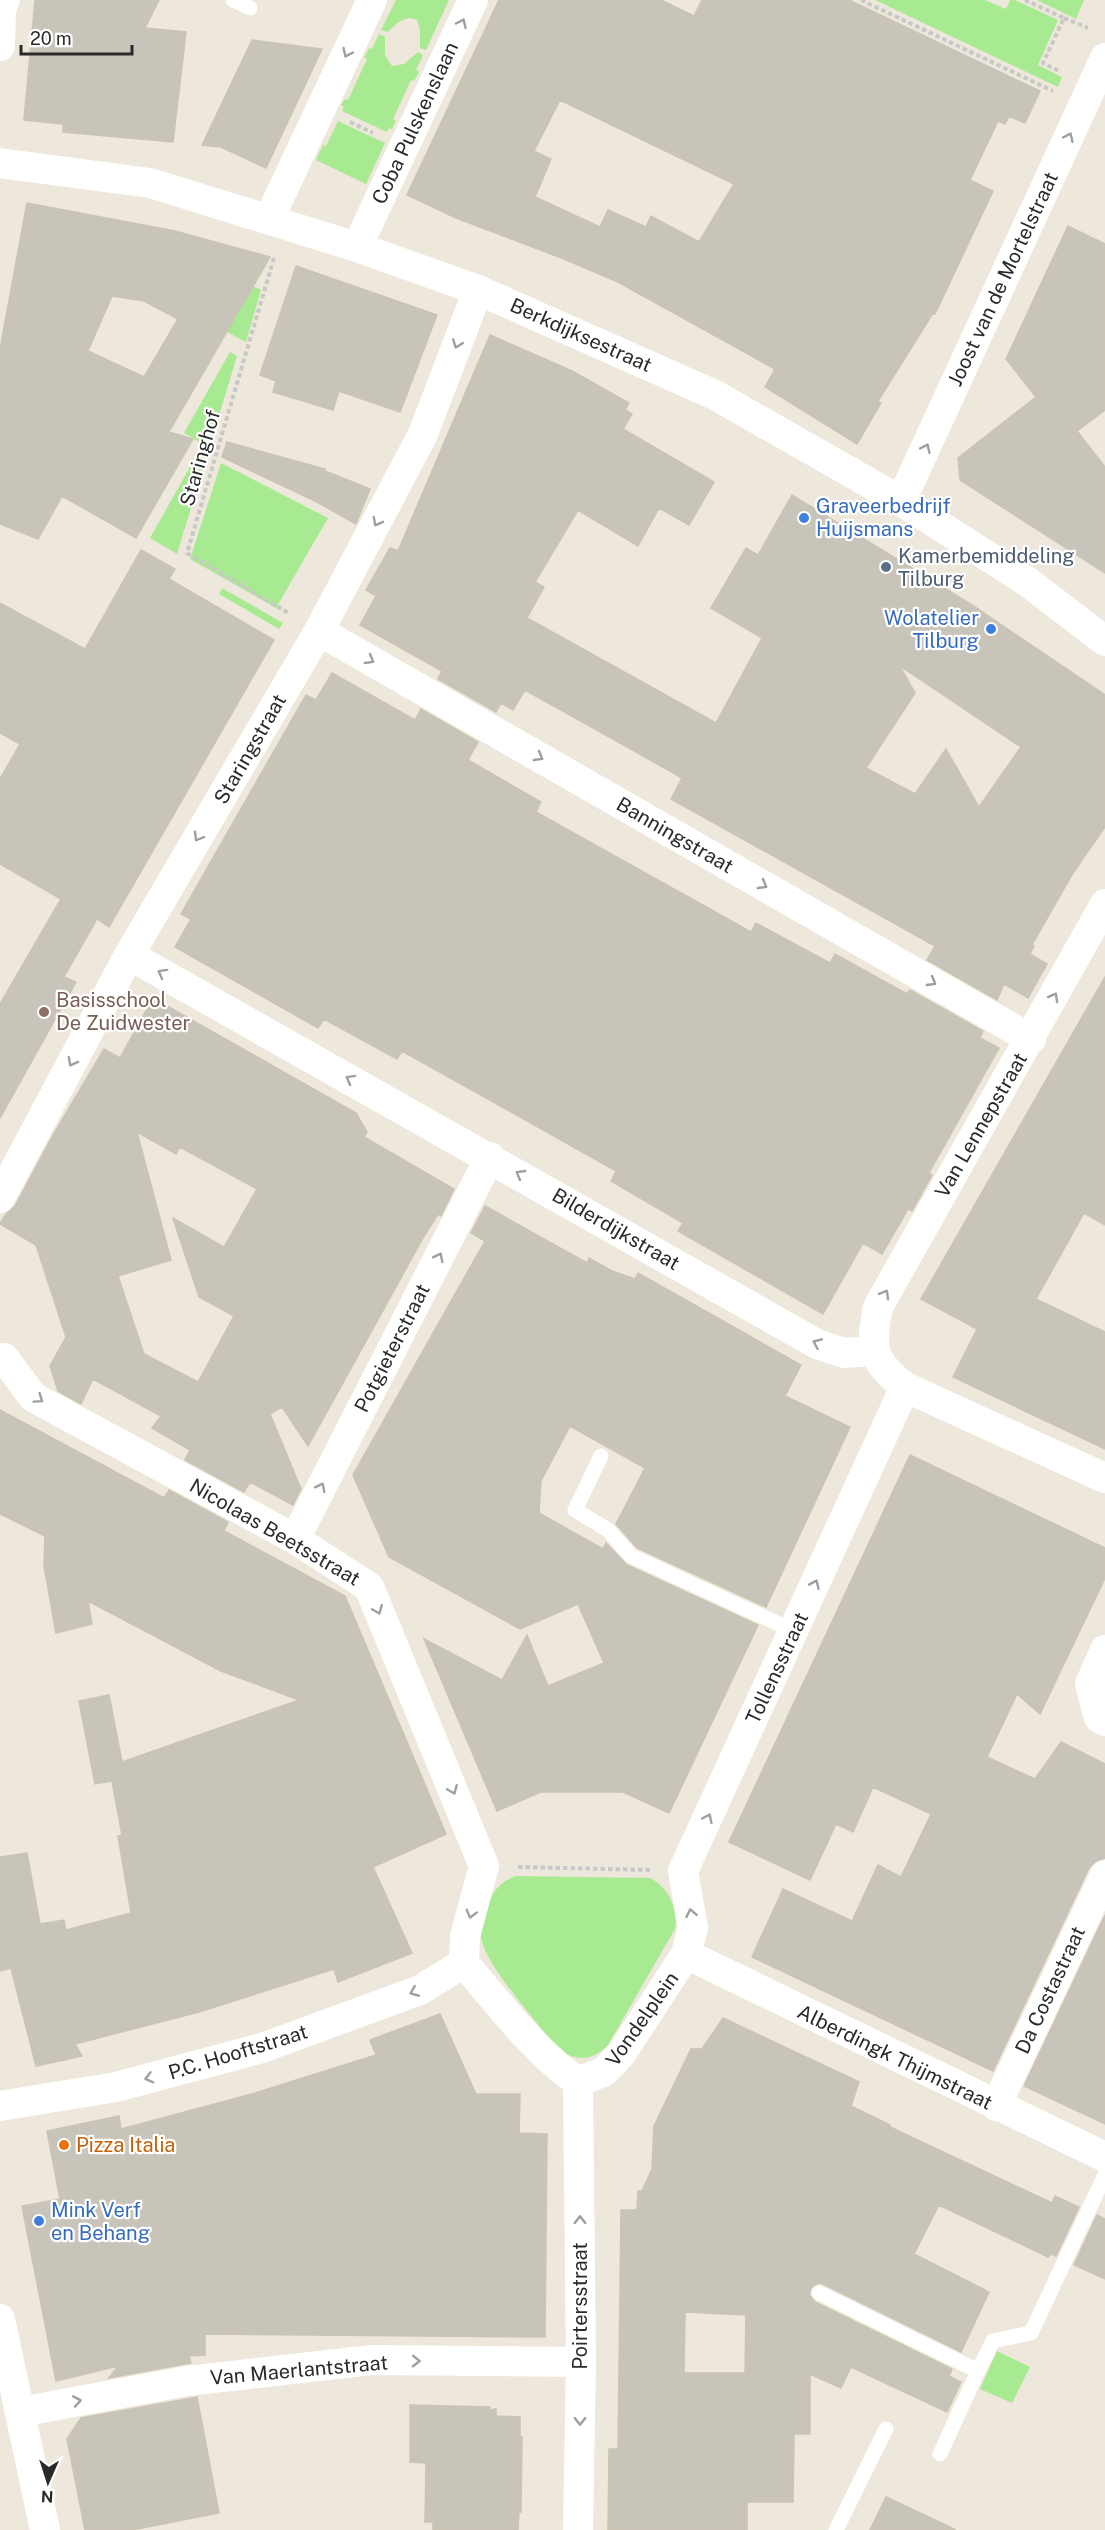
<svg xmlns="http://www.w3.org/2000/svg" width="1105" height="2530" font-family="'Public Sans',sans-serif">
	<style>
		.green { fill: #a8ea91 }
		.building { fill: #c9c4ba; stroke: #c9c4b4; stroke-width: 1.5; fill-rule: evenodd }
		.lines { fill: none; stroke-linecap: round; stroke-linejoin: round }
		.path { stroke: #c8c8c8; stroke-width: 4; stroke-dasharray: 4.5 3; stroke-linecap: butt }
		.service { stroke: #fff; stroke-width: 15 }
		.minor { stroke: #fff; stroke-width: 30 }
		.oneway { stroke: #9f9f9f }
		.shop-dot { fill: #3f7fe0; stroke: #fff; stroke-width: 2 }
		.service-dot { fill: #5c6f8a; stroke: #fff; stroke-width: 2 }
		.education-dot { fill: #8d6e63; stroke: #fff; stroke-width: 2 }
		.food-dot { fill: #e8710a; stroke: #fff; stroke-width: 2 }
		.labels { text-anchor: middle; stroke-width: 4.5; stroke-linejoin: round; paint-order: stroke }
		.street-label { font-size: 20px; fill: #2a2a2a; stroke: #fff }
		.shop-label { font-size: 20px; fill: #366cbe; stroke: #fff; text-anchor: start }
		.service-label { font-size: 20px; fill: #4e5e75; stroke: #fff; text-anchor: start }
		.education-label { font-size: 20px; fill: #785e54; stroke: #fff; text-anchor: start }
		.food-label { font-size: 20px; fill: #c56008; stroke: #fff; text-anchor: start }
	</style>
	<rect width="100%" height="100%" fill="#eee7db"/>
	<path class="green" d="M396,0H449L426,50L420,48V29L417,20C406,14 395,24 388,32L381,30Z
		M875,0H985L1006,9L1010,0H1015L1058,20L1038,65L1062,77L1058,87Z
		M1037,0H1084L1076,19Z
		M379,34L385,37V55L392,66L404,64L418,52L423,55L416,70L419,72L414,81L411,80L393,119L396,121L392,129L389,128L387,132L342,111L344,107L341,105L345,99L348,100L367,59L364,58L369,48L372,49Z
		M338,121L385,143L366,184L316,160L323,145L326,146Z
		M253,286L261,290L246,342L227,332Z
		M230,352L237,356L177,554L150,538L203,444L184,433Z
		M221,463L328,518L276,608L190,559Z
		M222,588L283,623L279,629L219,594Z
		M516,1876L650,1878C669,1888 678,1908 675,1929L608,2045C591,2062 575,2062 556,2047C538,2023 483,1963 481,1936C480,1927 484,1918 487,1909C492,1892 499,1882 516,1876Z
		M997,2351L1030,2367L1012,2403L980,2389Z"/>
	<path class="building" d="M35,0H159L145,28L186,32L173,142L63,132V124L24,120Z
		M499,0H661L694,16L702,0H849L1040,91L1025,123L1009,116L1005,124L998,121L970,180L993,191L935,314L933,313L878,401L881,403L857,444L765,387L775,369L618,282L564,259L456,218L407,195ZM560,100L734,184L699,242L651,216L646,227L608,210L600,227L535,197L551,159L534,151Z
		M252,40L322,49L266,168L221,147L202,145Z
		M27,203L175,231L270,257L169,432L193,439L136,538L62,496L38,539L0,524V349ZM112,296L144,301L178,319L144,377L88,351Z
		M1068,226L1105,244V410L1077,431L1105,467V573L960,480L958,458L1036,397L1006,359Z
		M296,266L437,315L400,412L339,391L333,410L273,392L276,381L260,375Z
		M490,335L572,371L629,403L625,410L632,414L623,429L714,482L689,525L659,508L638,546L578,510L535,582L544,587L527,618L716,723L762,638L711,608L746,548L758,555L792,495L972,605L1105,695V827L1073,873L1032,945L1034,946L1030,954L1047,964L1028,998L1004,984L997,1000L927,960L935,946L671,799L682,778L629,748L525,690L513,710L501,703L496,712L438,679L442,671L360,625L376,596L366,590L390,548L398,551ZM900,666L1021,747L979,807L946,749L915,794L866,768L915,693Z
		M227,442L325,469V471L370,489L356,524L315,501L222,457Z
		M141,550L175,569L169,579L274,640L109,927L97,919L64,977L76,982L0,1118V1004L61,899L0,864V779L20,744L0,733V603L85,649Z
		M332,673L415,720L421,709L478,742L468,760L541,802L536,812L561,826L751,932L756,923L830,963L835,954L907,994L910,990L983,1031L980,1038L999,1048L929,1173L932,1175L912,1211L908,1209L882,1254L863,1243L823,1314L678,1231L683,1223L611,1181L616,1171L522,1118L402,1051L397,1059L324,1019L318,1028L175,947L191,919L181,914L306,695L316,700Z
		M1105,977V1225L1084,1213L1036,1299L1105,1332V1449L953,1377L977,1329L921,1299Z
		M153,998L356,1113L367,1132L364,1137L454,1189L441,1216L438,1214L423,1238L308,1446L282,1407L270,1414L301,1489L293,1505L250,1482L244,1492L185,1460L190,1450L152,1428L161,1416L93,1379L81,1404L58,1391L50,1366L66,1337L36,1245L0,1224L6,1214L15,1206L53,1135L104,1049L120,1058ZM137,1132L176,1154L180,1147L257,1189L224,1247L173,1218L199,1297L234,1316L198,1382L144,1354L118,1276L171,1260Z
		M485,1206L587,1263L589,1258L612,1271L635,1279L638,1273L801,1365L785,1396L850,1427L766,1607L637,1548L616,1524L645,1468L570,1426L541,1481L539,1513L603,1549L606,1543L627,1565L758,1625L669,1813L623,1792H541L497,1811L424,1639L502,1680L527,1635L548,1686L604,1663L578,1604L520,1629L389,1557L353,1475L485,1241L471,1233Z
		M0,1410L164,1498L169,1490L228,1522L224,1531L345,1596L446,1834L373,1867L412,1953L338,1982L334,1969L199,2012L75,2044L82,2056L36,2066L11,1968L0,1971V1857L27,1853L40,1924L64,1920L66,1930L131,1913L118,1836L122,1835L112,1781L95,1784L79,1701L109,1695L122,1762L299,1700L221,1671L88,1601L92,1624L56,1633L44,1566L45,1536L0,1514Z
		M910,1455L1105,1548V1578L1040,1714L1017,1694L987,1757L1035,1779L1061,1742L1105,1764V1858L1096,1861L1089,1868L993,2071L752,1957L783,1889L852,1921L878,1865L901,1877L931,1814L873,1787L853,1832L836,1824L810,1880L729,1842Z
		M1105,1915V2124L1024,2086Z
		M440,2014L476,2094H520L519,2133L547,2134L545,2337L205,2334V2355L189,2356L191,2363L109,2378L118,2366L56,2381L22,2206L60,2199L47,2131L119,2116L121,2129L252,2094L376,2055L370,2040Z
		M723,2018L859,2082L851,2106L890,2125V2127L1052,2203L1055,2196L1079,2207L1056,2256L1050,2254L1048,2257L939,2205L914,2254L989,2292L961,2352L823,2284L818,2283L811,2288L809,2294L815,2302L952,2369L949,2376L961,2382L947,2412L851,2367L841,2388L810,2374V2434H794L793,2502H747V2530H608L609,2449H618L621,2210H637L638,2191H642L652,2169L654,2126L691,2049H702ZM685,2312L746,2315L745,2373H684Z
		M1097,2215L1105,2219V2279L1074,2265Z
		M197,2397L219,2513L132,2530H85L67,2439L81,2418Z
		M410,2405L490,2407V2410L496,2409V2416L520,2417V2436L522,2437L521,2512H519L518,2530H433V2522H425L426,2463L410,2462Z
		M886,2497L956,2530H870Z"/>
	<g class="lines">
		<path class="path" d="M861,0L1053,91
			M1025,0L1064,18L1043,63L1061,72
			M1064,18L1088,28
			M350,122L373,133
			M274,258L187,553L290,614
			M518,1867L651,1870"/>
		<path class="service" d="M233,0L250,8
			M601,1456L575,1510L608,1530L631,1556L794,1631
			M819,2293L978,2371L993,2341L1031,2333L1105,2175
			M940,2454L978,2371
			M836,2530L886,2429"/>
		<path class="minor" d="M0,46L1,10L5,0
			M0,163L150,183L357,247L478,290L715,395L901,501L1028,582L1105,641
			M269,219L372,0
			M357,247L473,0
			M901,501L1105,58
			M319,631L1031,1039
			M1105,904L878,1307C870,1348 871,1360 905,1387L1105,1478
			M129,955L817,1344L844,1353L874,1351
			M0,1198L129,955L319,631L423,434L478,290
			M0,1359L4,1358L33,1397L295,1539L369,1587L484,1866L465,1936L464,1963
			M295,1539L490,1157
			M1105,1650L1090,1684L1099,1718L1105,1721
			M686,1954L1105,2157
			M464,1963C500,2005 533,2050 578,2082L605,2071L621,2054L686,1954L693,1928L683,1871L905,1387
			M0,2106L116,2087L262,2048L420,1990L464,1963
			M996,2106L1105,1875
			M0,2319L45,2530
			M20,2412L187,2381L372,2360L581,2362
			M578,2530L581,2362L578,2082"/>
	</g>
	<defs><path id="oneway-chevron" d="M-2-3.5L2.5 0L-2 3.5" fill="none" stroke-width="1.6" stroke-linecap="round" stroke-linejoin="round" transform="scale(1.5)"/></defs>
	<g class="oneway">
		<use href="#oneway-chevron" transform="translate(462 23) rotate(-65)"/>
		<use href="#oneway-chevron" transform="translate(347 53) rotate(115)"/>
		<use href="#oneway-chevron" transform="translate(1069 137) rotate(-65)"/>
		<use href="#oneway-chevron" transform="translate(457 344) rotate(111)"/>
		<use href="#oneway-chevron" transform="translate(926 448) rotate(-65)"/>
		<use href="#oneway-chevron" transform="translate(377 522) rotate(118)"/>
		<use href="#oneway-chevron" transform="translate(370 660) rotate(30)"/>
		<use href="#oneway-chevron" transform="translate(539 757) rotate(30)"/>
		<use href="#oneway-chevron" transform="translate(198 837) rotate(120)"/>
		<use href="#oneway-chevron" transform="translate(763 885) rotate(30)"/>
		<use href="#oneway-chevron" transform="translate(162 973) rotate(-151)"/>
		<use href="#oneway-chevron" transform="translate(932 982) rotate(30)"/>
		<use href="#oneway-chevron" transform="translate(1054 997) rotate(-61)"/>
		<use href="#oneway-chevron" transform="translate(72 1062) rotate(118)"/>
		<use href="#oneway-chevron" transform="translate(350 1079) rotate(-151)"/>
		<use href="#oneway-chevron" transform="translate(520 1174) rotate(-150)"/>
		<use href="#oneway-chevron" transform="translate(439 1257) rotate(-63)"/>
		<use href="#oneway-chevron" transform="translate(885 1294) rotate(-60)"/>
		<use href="#oneway-chevron" transform="translate(817 1343) rotate(-156)"/>
		<use href="#oneway-chevron" transform="translate(39 1399) rotate(35)"/>
		<use href="#oneway-chevron" transform="translate(321 1487) rotate(-63)"/>
		<use href="#oneway-chevron" transform="translate(815 1584) rotate(-66)"/>
		<use href="#oneway-chevron" transform="translate(378 1610) rotate(68)"/>
		<use href="#oneway-chevron" transform="translate(453 1790) rotate(68)"/>
		<use href="#oneway-chevron" transform="translate(708 1818) rotate(-65)"/>
		<use href="#oneway-chevron" transform="translate(691 1913) rotate(-101)"/>
		<use href="#oneway-chevron" transform="translate(471 1914) rotate(105)"/>
		<use href="#oneway-chevron" transform="translate(414 1992) rotate(158)"/>
		<use href="#oneway-chevron" transform="translate(149 2078) rotate(165)"/>
		<use href="#oneway-chevron" transform="translate(580 2220) rotate(-90)"/>
		<use href="#oneway-chevron" transform="translate(416 2361) rotate(1)"/>
		<use href="#oneway-chevron" transform="translate(77 2401) rotate(-10)"/>
		<use href="#oneway-chevron" transform="translate(580 2421) rotate(91)"/>
	</g>
	<g class="shop-dot">
		<circle cx="804" cy="518" r="6"/>
		<circle cx="991" cy="629" r="6"/>
		<circle cx="39" cy="2221" r="6"/>
	</g>
	<circle class="service-dot" cx="886" cy="567" r="6"/>
	<circle class="education-dot" cx="44" cy="1012" r="6"/>
	<circle class="food-dot" cx="64" cy="2145" r="6"/>
	<g class="labels">
		<g class="street-label">
			<text transform="translate(415 123) rotate(-65)" y="7">Coba Pulskenslaan</text>
			<text transform="translate(1003 279) rotate(-65)" y="7">Joost van de Mortelstraat</text>
			<text transform="translate(581 335) rotate(24)" y="7">Berkdijksestraat</text>
			<text transform="translate(200 458) rotate(-74)" y="7">Staringhof</text>
			<text transform="translate(250 749) rotate(-60)" y="7">Staringstraat</text>
			<text transform="translate(675 835) rotate(30)" y="7">Banningstraat</text>
			<text transform="translate(981 1125) rotate(-60)" y="7">Van Lennepstraat</text>
			<text transform="translate(616 1229) rotate(30)" y="7">Bilderdijkstraat</text>
			<text transform="translate(392 1348) rotate(-63)" y="7">Potgieterstraat</text>
			<text transform="translate(275 1532) rotate(30)" y="7">Nicolaas Beetsstraat</text>
			<text transform="translate(777 1668) rotate(-65)" y="7">Tollensstraat</text>
			<text transform="translate(1050 1990) rotate(-65)" y="7">Da Costastraat</text>
			<text transform="translate(642 2019) rotate(-55)" y="7">Vondelplein</text>
			<text transform="translate(238 2052) rotate(-17)" y="7">P.C. Hooftstraat</text>
			<text transform="translate(895 2057) rotate(26)" y="7">Alberdingk Thijmstraat</text>
			<text transform="translate(580 2306) rotate(-90)" y="7">Poirtersstraat</text>
			<text transform="translate(299 2370) rotate(-5)" y="7">Van Maerlantstraat</text>
		</g>
		<g class="shop-label">
			<text x="816" y="513">Graveerbedrijf<tspan x="816" dy="23">Huijsmans</tspan></text>
			<text x="979" y="625" text-anchor="end">Wolatelier<tspan x="979" dy="23">Tilburg</tspan></text>
			<text x="51" y="2217">Mink Verf<tspan x="51" dy="23">en Behang</tspan></text>
		</g>
		<g class="service-label">
			<text x="898" y="563">Kamerbemiddeling<tspan x="898" dy="23">Tilburg</tspan></text>
		</g>
		<g class="education-label">
			<text x="56" y="1007">Basisschool<tspan x="56" dy="23">De Zuidwester</tspan></text>
		</g>
		<g class="food-label">
			<text x="76" y="2152">Pizza Italia</text>
		</g>
	</g>
	<g transform="translate(48 2482) rotate(183)" stroke="#ffffff" stroke-width="4.5" paint-order="stroke">
	<path d="M0-4.5L10 22L0 15L-10 22Z" fill="#2a2a2a"/>
	<text y="-9" font-size="16" font-weight="bold" text-anchor="middle" fill="#2a2a2a">N</text>
	</g>
	<path d="M21 45v9h111v-9" fill="none" stroke="#2a2a2a" stroke-width="3"/>
	<text x="30" y="45" font-size="18" fill="#2a2a2a" stroke="#ffffff" stroke-width="4.5" paint-order="stroke">20 m</text>
</svg>
